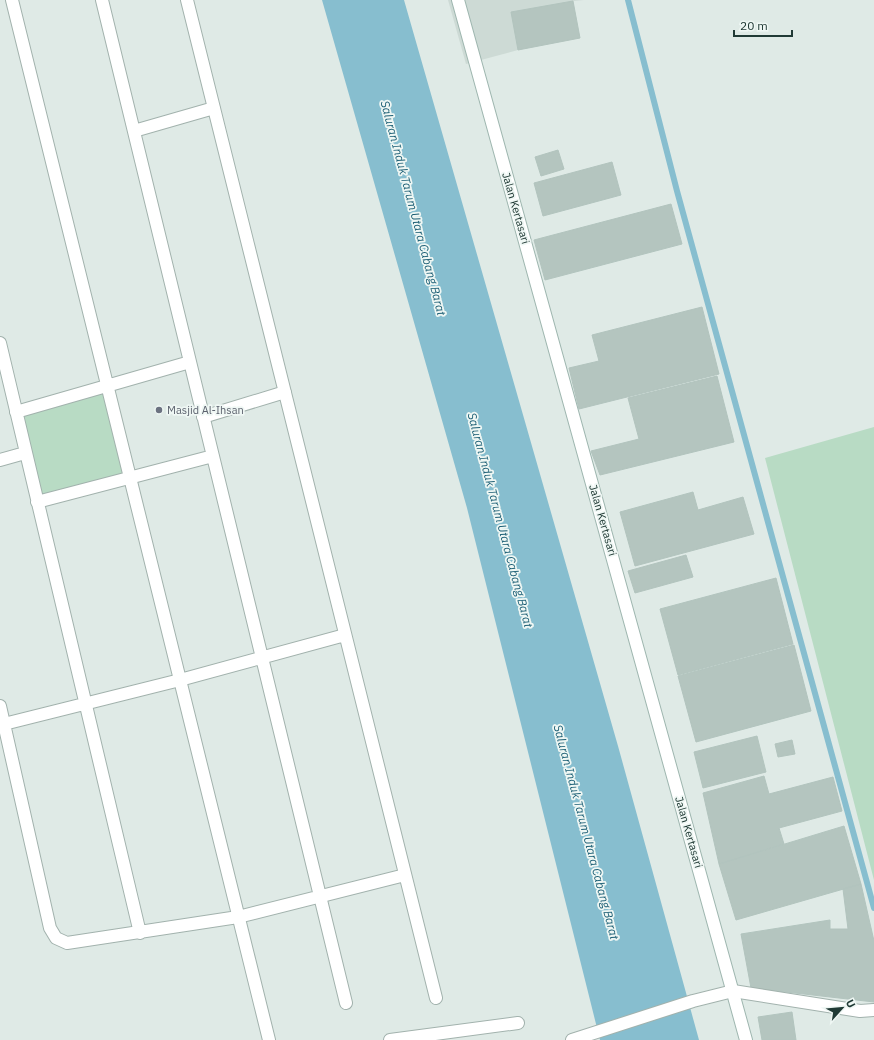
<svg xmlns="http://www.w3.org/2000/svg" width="874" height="1040" font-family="'IBM Plex Sans',sans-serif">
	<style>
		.built { fill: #cddad5 }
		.green { fill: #b8dbc4 }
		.water { fill: #87becf }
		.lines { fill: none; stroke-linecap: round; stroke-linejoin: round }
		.stream { stroke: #87becf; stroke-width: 6 }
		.building { fill: #b4c5bf; stroke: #b2c4be }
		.street-casing { stroke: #a2b2ad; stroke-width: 14 }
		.secondary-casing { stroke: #9eb6af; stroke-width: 14 }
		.street { stroke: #fff; stroke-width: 12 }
		.secondary { stroke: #fff; stroke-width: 12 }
		.worship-dot { fill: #6b7280; stroke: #eff7f4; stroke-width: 1.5 }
		.labels { text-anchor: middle; stroke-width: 3.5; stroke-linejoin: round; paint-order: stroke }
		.street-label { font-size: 11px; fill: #203a35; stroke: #eff7f4 }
		.worship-label { font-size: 11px; fill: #5b616d; stroke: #eff7f4; text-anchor: start }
		.water-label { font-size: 12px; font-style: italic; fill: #1c5f75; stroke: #eff7f4 }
	</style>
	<rect width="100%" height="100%" fill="#dfeae6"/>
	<path class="built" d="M448,0H584L573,1L580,38L518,50L466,64Z"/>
	<path class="green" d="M107,386L130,477L37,502L16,412Z
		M874,427V880L765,458Z"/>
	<path class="water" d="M322,0H404L618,746L699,1040H600L467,508Z"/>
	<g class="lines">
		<path class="stream" d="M628,0L677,191L874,908"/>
	</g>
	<path class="building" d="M573,1L580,38L518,50L511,12Z
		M558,150L564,169L541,176L535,157Z
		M612,162L621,195L543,216L534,183Z
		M671,204L682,244L545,280L534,240Z
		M702,307L719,374L579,409L569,368L599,361L592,335Z
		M717,376L734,442L600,475L591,451L639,439L628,398Z
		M693,492L698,510L743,497L754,534L635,566L620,512Z
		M686,555L693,577L635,593L628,571Z
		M776,578L793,644L678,675L660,609Z
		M794,645L811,711L696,742L678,676Z
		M757,736L766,772L703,788L694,752Z
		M792,740L795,754L778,757L775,744Z
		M764,776L769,794L833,777L842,811L779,828L784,844L719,864L703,793Z
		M844,826L861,884L736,920L719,864Z
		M861,884L874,941V1002L751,988L741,934L830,920V929H848L843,889Z
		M792,1012L796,1040H762L758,1017Z"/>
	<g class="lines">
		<g class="street-casing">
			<path id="street" d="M12,0L269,1040
				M102,0L346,1003
				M187,0L436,998
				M134,131L214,108
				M0,343L140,933
				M16,412L190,362
				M203,417L285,392
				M0,460L25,453
				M37,502L213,456
				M0,706L50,928L56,938L67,943L238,917L405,875
				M4,724L180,680L345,635
				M390,1040L518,1023
				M572,1040L693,1001L733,991L860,1011L874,1010"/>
		</g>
		<g class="secondary-casing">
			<path id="secondary" d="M458,0L746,1040"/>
		</g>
		<use href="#street" class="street"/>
		<use href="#secondary" class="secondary"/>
	</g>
	<circle class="worship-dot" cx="159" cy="410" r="4"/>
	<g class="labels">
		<g class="street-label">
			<text transform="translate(516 208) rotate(74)" y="4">Jalan Kertasari</text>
			<text transform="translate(603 520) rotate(74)" y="4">Jalan Kertasari</text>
			<text transform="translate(689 832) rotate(74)" y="4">Jalan Kertasari</text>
		</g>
		<g class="worship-label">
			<text x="167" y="414">Masjid Al-Ihsan</text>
		</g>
		<g class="water-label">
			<text transform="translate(413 208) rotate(75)" y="4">Saluran Induk Tarum Utara Cabang Barat</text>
			<text transform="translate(500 520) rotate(75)" y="4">Saluran Induk Tarum Utara Cabang Barat</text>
			<text transform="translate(586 832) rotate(75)" y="4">Saluran Induk Tarum Utara Cabang Barat</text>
		</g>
	</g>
	<g transform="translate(842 1008) rotate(63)" stroke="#eff7f4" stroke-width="3" paint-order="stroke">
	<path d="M0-3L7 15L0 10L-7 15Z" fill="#203a35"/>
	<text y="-6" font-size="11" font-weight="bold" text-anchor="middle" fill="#203a35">U</text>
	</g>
	<path d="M734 30v6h58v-6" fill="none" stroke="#203a35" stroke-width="2"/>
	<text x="740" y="30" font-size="12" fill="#203a35" stroke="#eff7f4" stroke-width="3" paint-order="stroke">20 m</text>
</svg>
